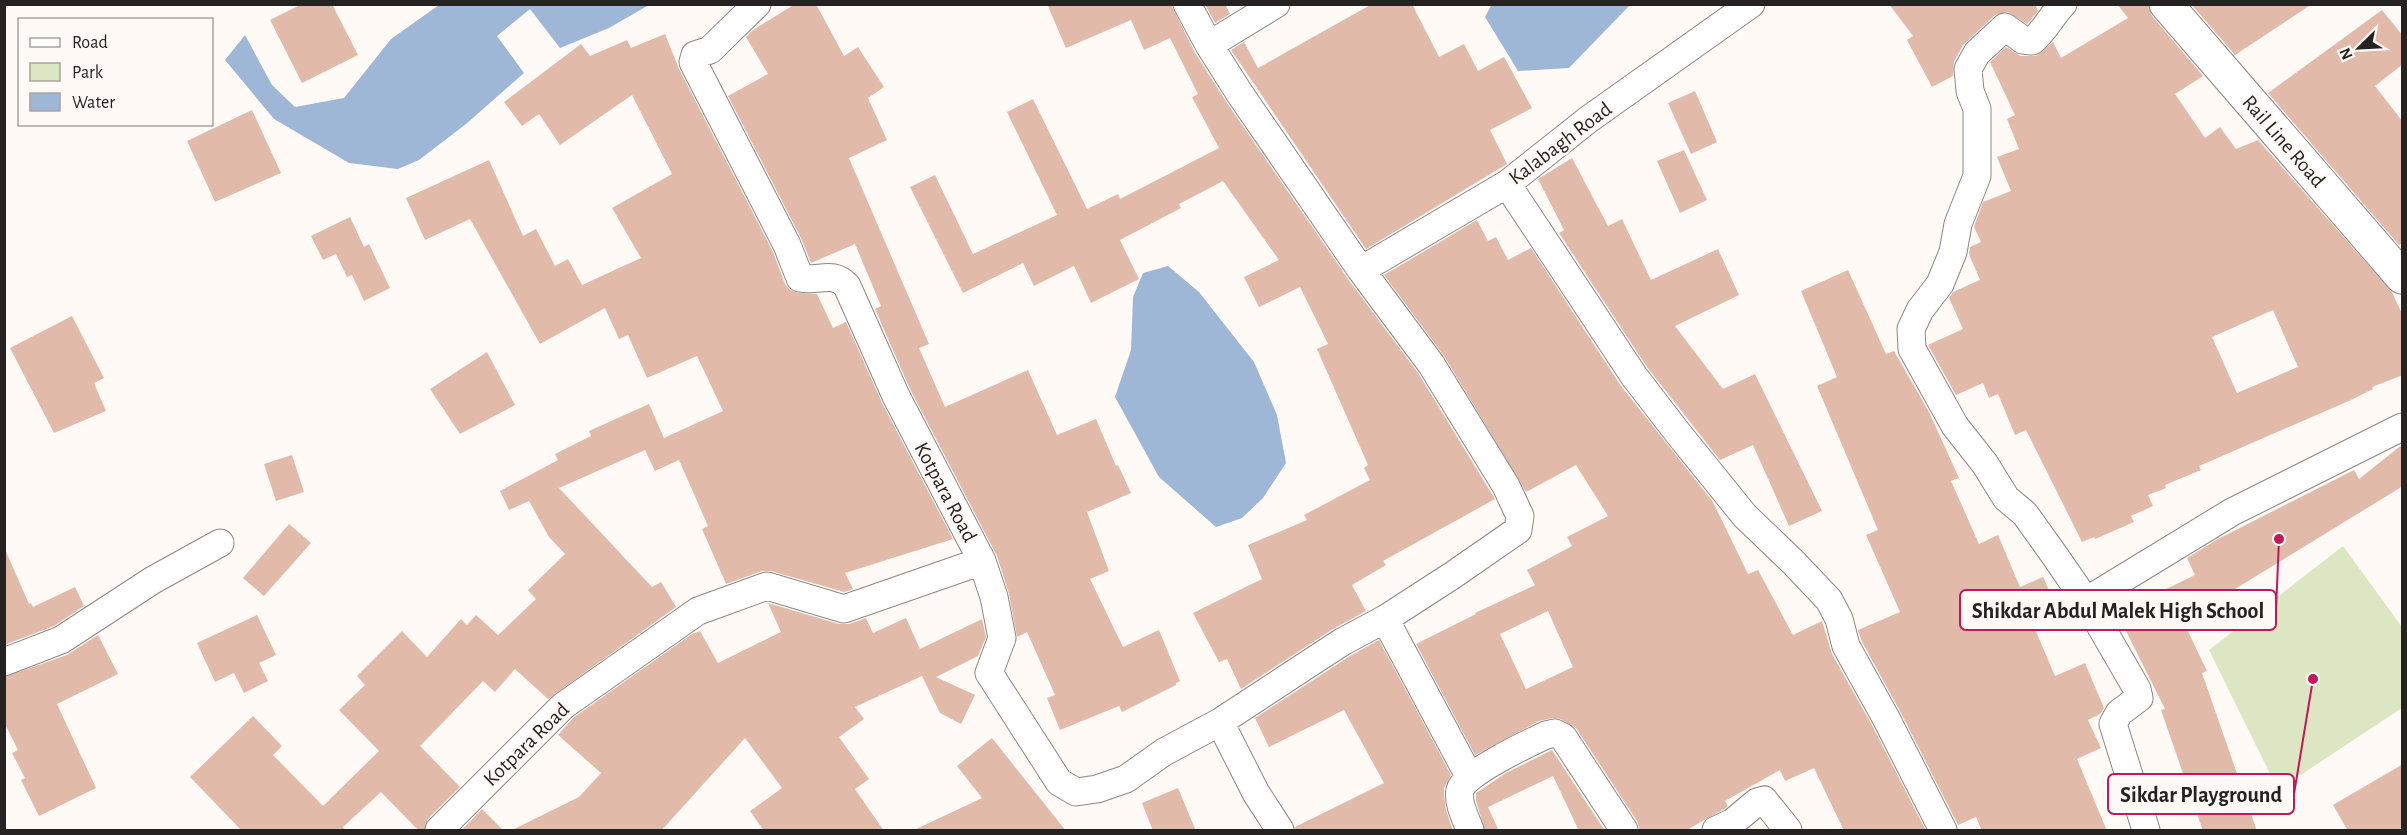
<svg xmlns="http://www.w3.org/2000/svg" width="2407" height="835" font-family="'Alegreya Sans',sans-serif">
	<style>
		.green { fill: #dde6c2 }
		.water { fill: #9fb7d6 }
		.building { fill: #e2baaa; fill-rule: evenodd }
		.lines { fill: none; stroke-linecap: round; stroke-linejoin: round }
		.street-casing { stroke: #8c8884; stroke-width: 29 }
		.secondary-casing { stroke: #8c8884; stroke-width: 35 }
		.street { stroke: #fff; stroke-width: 27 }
		.secondary { stroke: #fff; stroke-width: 33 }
		.labels { text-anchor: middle; stroke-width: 5; stroke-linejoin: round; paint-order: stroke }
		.street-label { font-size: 21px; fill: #252322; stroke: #fffaf6 }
		.leader { fill: none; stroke: #c2185b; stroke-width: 2 }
		.callout-dot { fill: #c2185b; stroke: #fffaf6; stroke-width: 2 }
		.callout { fill: #fffaf6; stroke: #c2185b; stroke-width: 2 }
		.callout-label { font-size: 22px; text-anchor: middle; font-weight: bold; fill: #252322 }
	</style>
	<rect width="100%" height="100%" fill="#fffaf6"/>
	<path class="green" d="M2343,546L2402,627V708L2278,790L2209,650Z"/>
	<path class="water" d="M1492,4H1630V5L1569,68L1518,71L1485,17Z
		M439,5H649L609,28L560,48L530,9L497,36L524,73L466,124L419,160L398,169L349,163L274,119L225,60L245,35L272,85L295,107L344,98L391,39Z
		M1168,266L1199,292L1254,362L1277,415L1286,463L1263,498L1242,518L1216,527L1159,477L1115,397L1131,350L1133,297L1143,273Z"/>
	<path class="building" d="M302,4H332L358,55L302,83L270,20Z
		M795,4H816L844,56L858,47L884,87L868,98L887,140L849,158L929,344L919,348L945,407L1028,370L1057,435L1096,419L1116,466L1118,465L1131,493L1087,512L1109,571L1090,579L1123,647L1159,630L1180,681L1176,683V685L1122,712L1119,706L1060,730L1047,698L1055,695L1027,632L1017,637L1009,594L997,556L910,389L875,309L881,306L855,244L811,263L801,238L728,96L768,74L746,37L753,30Z
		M1047,4H1171L1195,53L1227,103L1348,279L1418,373L1495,499L1383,561L1386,565L1352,585L1366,611L1333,629L1241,689L1227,659L1219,662L1193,613L1262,579L1248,545L1307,520L1304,515L1370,480L1364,468L1368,465L1317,349L1328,344L1300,287L1259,307L1244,277L1279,260L1223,181L1179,204L1181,208L1120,240L1139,279L1091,303L1074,266L1034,286L1023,263L963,293L910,187L935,175L973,254L1057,215L1007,112L1033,99L1087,209L1118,194L1120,199L1219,148L1192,97L1198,94L1170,38L1144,50L1131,20L1066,48Z
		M1205,4H1225L1230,14L1215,23Z
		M1372,4H1412L1439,57L1464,44L1478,71L1504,57L1532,108L1490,130L1507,164L1366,249L1231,50L1244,42L1258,68Z
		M1889,4H2035L2038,11L2027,24L2008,12L1995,15L1963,45L1954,62L1953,76L1932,87L1907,40L1913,36Z
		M2117,4H2148L2152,16L2203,76L2175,94L2205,138L2220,127L2236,149L2258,140L2392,292L2403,316V375L2372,387L2373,389L2351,400L2199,466L2201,470L2165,485L2166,488L2148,495L2153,506L2131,516L2134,522L2095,539L2094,537L2082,542L2026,430L2015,435L1998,394L1989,398L1983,383L1956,395L1928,345L1963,329L1949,298L1953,292L1980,280L1969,254L1970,247L1981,242L1974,227L1983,202L2011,191L1997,157L2019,149L2007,119L2015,115L1990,62L2006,47L2021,56H2036L2053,42L2061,58L2128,18ZM2273,310L2298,367L2237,393L2212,337Z
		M2191,4H2312L2235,55Z
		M2382,10L2403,36V64L2375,86L2403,122V242L2399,245L2268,93Z
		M665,34L679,69L773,252L785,284L790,290L798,293L817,294L833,328L846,322L882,403L953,539L845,573L853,589L844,592L771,571H762L726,584L702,529L708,526L679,460L655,471L645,450L559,488L652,587L661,582L676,607L548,699L515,669L495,692L483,681L420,746L460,787L428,819L424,831H419L381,792L343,827L346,831H242L190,777L253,716L282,746L273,755L323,806L379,751L339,710L365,685L357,676L402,631L427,657L461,619L467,625L476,615L498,635L536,599L528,590L565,554L549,537L529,501L509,510L500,491L558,460L555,454L591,436L589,431L649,404L664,438L723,411L697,356L647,378L628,335L619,339L605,308L540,344L470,219L425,240L406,198L489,160L523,236L536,229L555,266L568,259L582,285L641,258L612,208L672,174L632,95L560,145L539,114L522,126L504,102L581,44L590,56L627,40L631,48Z
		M1695,91L1717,142L1691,154L1668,103Z
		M252,110L281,173L215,202L187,141Z
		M1684,150L1707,200L1680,213L1657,161Z
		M1572,158L1608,226L1622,219L1651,280L1718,249L1739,295L1675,326L1723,389L1755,374L1822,511L1789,526L1753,445L1720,460L1647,367L1559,233L1564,230L1538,179Z
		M350,217L364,247L369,244L390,288L364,301L352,275L347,277L336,254L323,260L311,236Z
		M1477,220L1488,241L1496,237L1508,260L1531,248L1621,386L1713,502L1748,574L1758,570L1793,635L1822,621L1832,654L1873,727L1926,831H1844L1814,768L1785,781L1780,770L1725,801L1728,806L1724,809L1685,831H1640L1637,821L1576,728L1561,719L1552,718L1539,721L1475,755L1416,644L1476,614L1475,613L1535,585L1527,570L1572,546L1567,537L1608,516L1576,465L1526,492L1444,356L1384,275ZM1548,611L1573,667L1526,689L1500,634Z
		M1848,270L1886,354L1894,351L1929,412L1959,478L1951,481L1979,544L1998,535L2020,587L2043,577L2058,610L2032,622L2055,676L2085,663L2104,708L2100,714L2088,720L2101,748L2077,759L2107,831H1982L1976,817L1958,825L1901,713L1861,640L1858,630L1900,612L1866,535L1878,530L1817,386L1837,377L1801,291Z
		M72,316L104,378L94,383L106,411L54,433L10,348Z
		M487,352L515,405L460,434L430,389Z
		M2403,444V486L2183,621L2207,671L2202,673L2257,831H2203L2161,710L2165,709L2117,613L2195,575L2187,558L2218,539L2354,470L2359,479Z
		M292,455L304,492L276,501L264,464Z
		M289,524L311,543L264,596L243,578Z
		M4,547L29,604L31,603L33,607L75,587L84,606L54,626L4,645Z
		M768,603L839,624H849L866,618L873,633L906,618L920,649L982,619L986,637L978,656L936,677L975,695L961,724L940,713L922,676L855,707L864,719L839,737L869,779L855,789L884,831H764L750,811L782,788L745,738L661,831H510L579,797L601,773L558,735L573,718L692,634L700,631L718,663L781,632Z
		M257,615L276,655L259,663L268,681L244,693L234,673L215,682L197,643Z
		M98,635L118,674L57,704L96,788L39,816L21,780L25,778L12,753L18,750L4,722V677L67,655Z
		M1379,640L1451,775L1444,788V796L1446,810L1453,831H1296L1295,827L1384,783L1344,710L1269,747L1255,718L1350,656Z
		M992,738L1066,831H912L982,798L957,766Z
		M1552,750L1605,831H1579L1553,776L1488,807L1499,831H1485L1476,801V793L1506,773Z
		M2403,764V831H2348L2333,805Z
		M1178,788L1196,831H1153L1142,803Z
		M482,809L504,831H461Z"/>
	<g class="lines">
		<g class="street-casing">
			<path id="street" d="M1187,4L1209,45L1240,94L1361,270L1431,364L1506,486L1520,516L1518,530L1453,575L1385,619L1342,642L1220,722L1256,793L1280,830
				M2063,4C2051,16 2045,31 2032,41L2023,40L2005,27L1977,53L1968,69L1970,91L1977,109V176L1958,224L1953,252L1940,284L1920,310L1911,329L1912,349L1955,426L1985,464L2006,498L2025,514L2055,556L2086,601L2137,689L2139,698L2119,713L2113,724L2146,830
				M1209,45L1276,4
				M1507,184L1634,376L1677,432L1745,516L1793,562L1829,600L1839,619L1846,646L1887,720L1943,830
				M1361,270L1507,184L1589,119L1751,4
				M982,561L994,597L1002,638L989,673L1059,782L1076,792L1097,789L1126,779L1164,752L1220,722
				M2086,601L2232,512L2402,427
				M1385,619L1469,776
				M4,662L61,640L153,580L220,543
				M439,830L563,706L698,611L767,586L844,609L982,561L896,396L847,286C832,270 819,282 800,278L787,245L693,62L695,55L710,50L757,4
				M1470,830C1466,819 1457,802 1460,790C1463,774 1529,743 1546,735L1555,733L1563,737L1624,830
				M1716,830L1733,822L1757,802L1764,800L1788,830"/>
		</g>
		<g class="secondary-casing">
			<path id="secondary" d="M2166,4L2402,277"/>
		</g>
		<use href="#street" class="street"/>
		<use href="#secondary" class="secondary"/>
	</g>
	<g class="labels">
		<g class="street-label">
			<text transform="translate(2284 141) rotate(49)" y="7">Rail Line Road</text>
			<text transform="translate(1560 143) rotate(-37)" y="7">Kalabagh Road</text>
			<text transform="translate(946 492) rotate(62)" y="7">Kotpara Road</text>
			<text transform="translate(526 744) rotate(-44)" y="7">Kotpara Road</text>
		</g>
	</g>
	<path class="leader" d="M2279 539L2276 610M2313 679L2294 794"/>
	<g class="callout-dot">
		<circle cx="2279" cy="539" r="6"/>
		<circle cx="2313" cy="679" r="6"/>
	</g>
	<g class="callout">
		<rect x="1960" y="590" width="316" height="40" rx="6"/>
		<rect x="2108" y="774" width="186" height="40" rx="6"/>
	</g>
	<g class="callout-label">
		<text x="2118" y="618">Shikdar Abdul Malek High School</text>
		<text x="2201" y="802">Sikdar Playground</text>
	</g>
	<rect width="2407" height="835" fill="none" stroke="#252322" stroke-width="12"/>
	<rect x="18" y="18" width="195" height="108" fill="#fffaf6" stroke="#a8a4a1" stroke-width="1.5"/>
	<rect x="30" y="38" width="30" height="9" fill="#ffffff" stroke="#a8a4a1" stroke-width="1.5"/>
	<text x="72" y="48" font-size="18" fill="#252322">Road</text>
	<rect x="30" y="63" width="30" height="18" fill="#dde6c2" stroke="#a8a4a1" stroke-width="1.5"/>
	<text x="72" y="78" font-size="18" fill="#252322">Park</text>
	<rect x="30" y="93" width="30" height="18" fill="#9fb7d6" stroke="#a8a4a1" stroke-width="1.5"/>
	<text x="72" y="108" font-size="18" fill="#252322">Water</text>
	<g transform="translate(2359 48) rotate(246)" stroke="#fffaf6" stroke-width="4.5" paint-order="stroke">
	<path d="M0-4.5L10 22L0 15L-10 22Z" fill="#252322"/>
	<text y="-9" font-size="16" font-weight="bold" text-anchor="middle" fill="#252322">N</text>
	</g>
</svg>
